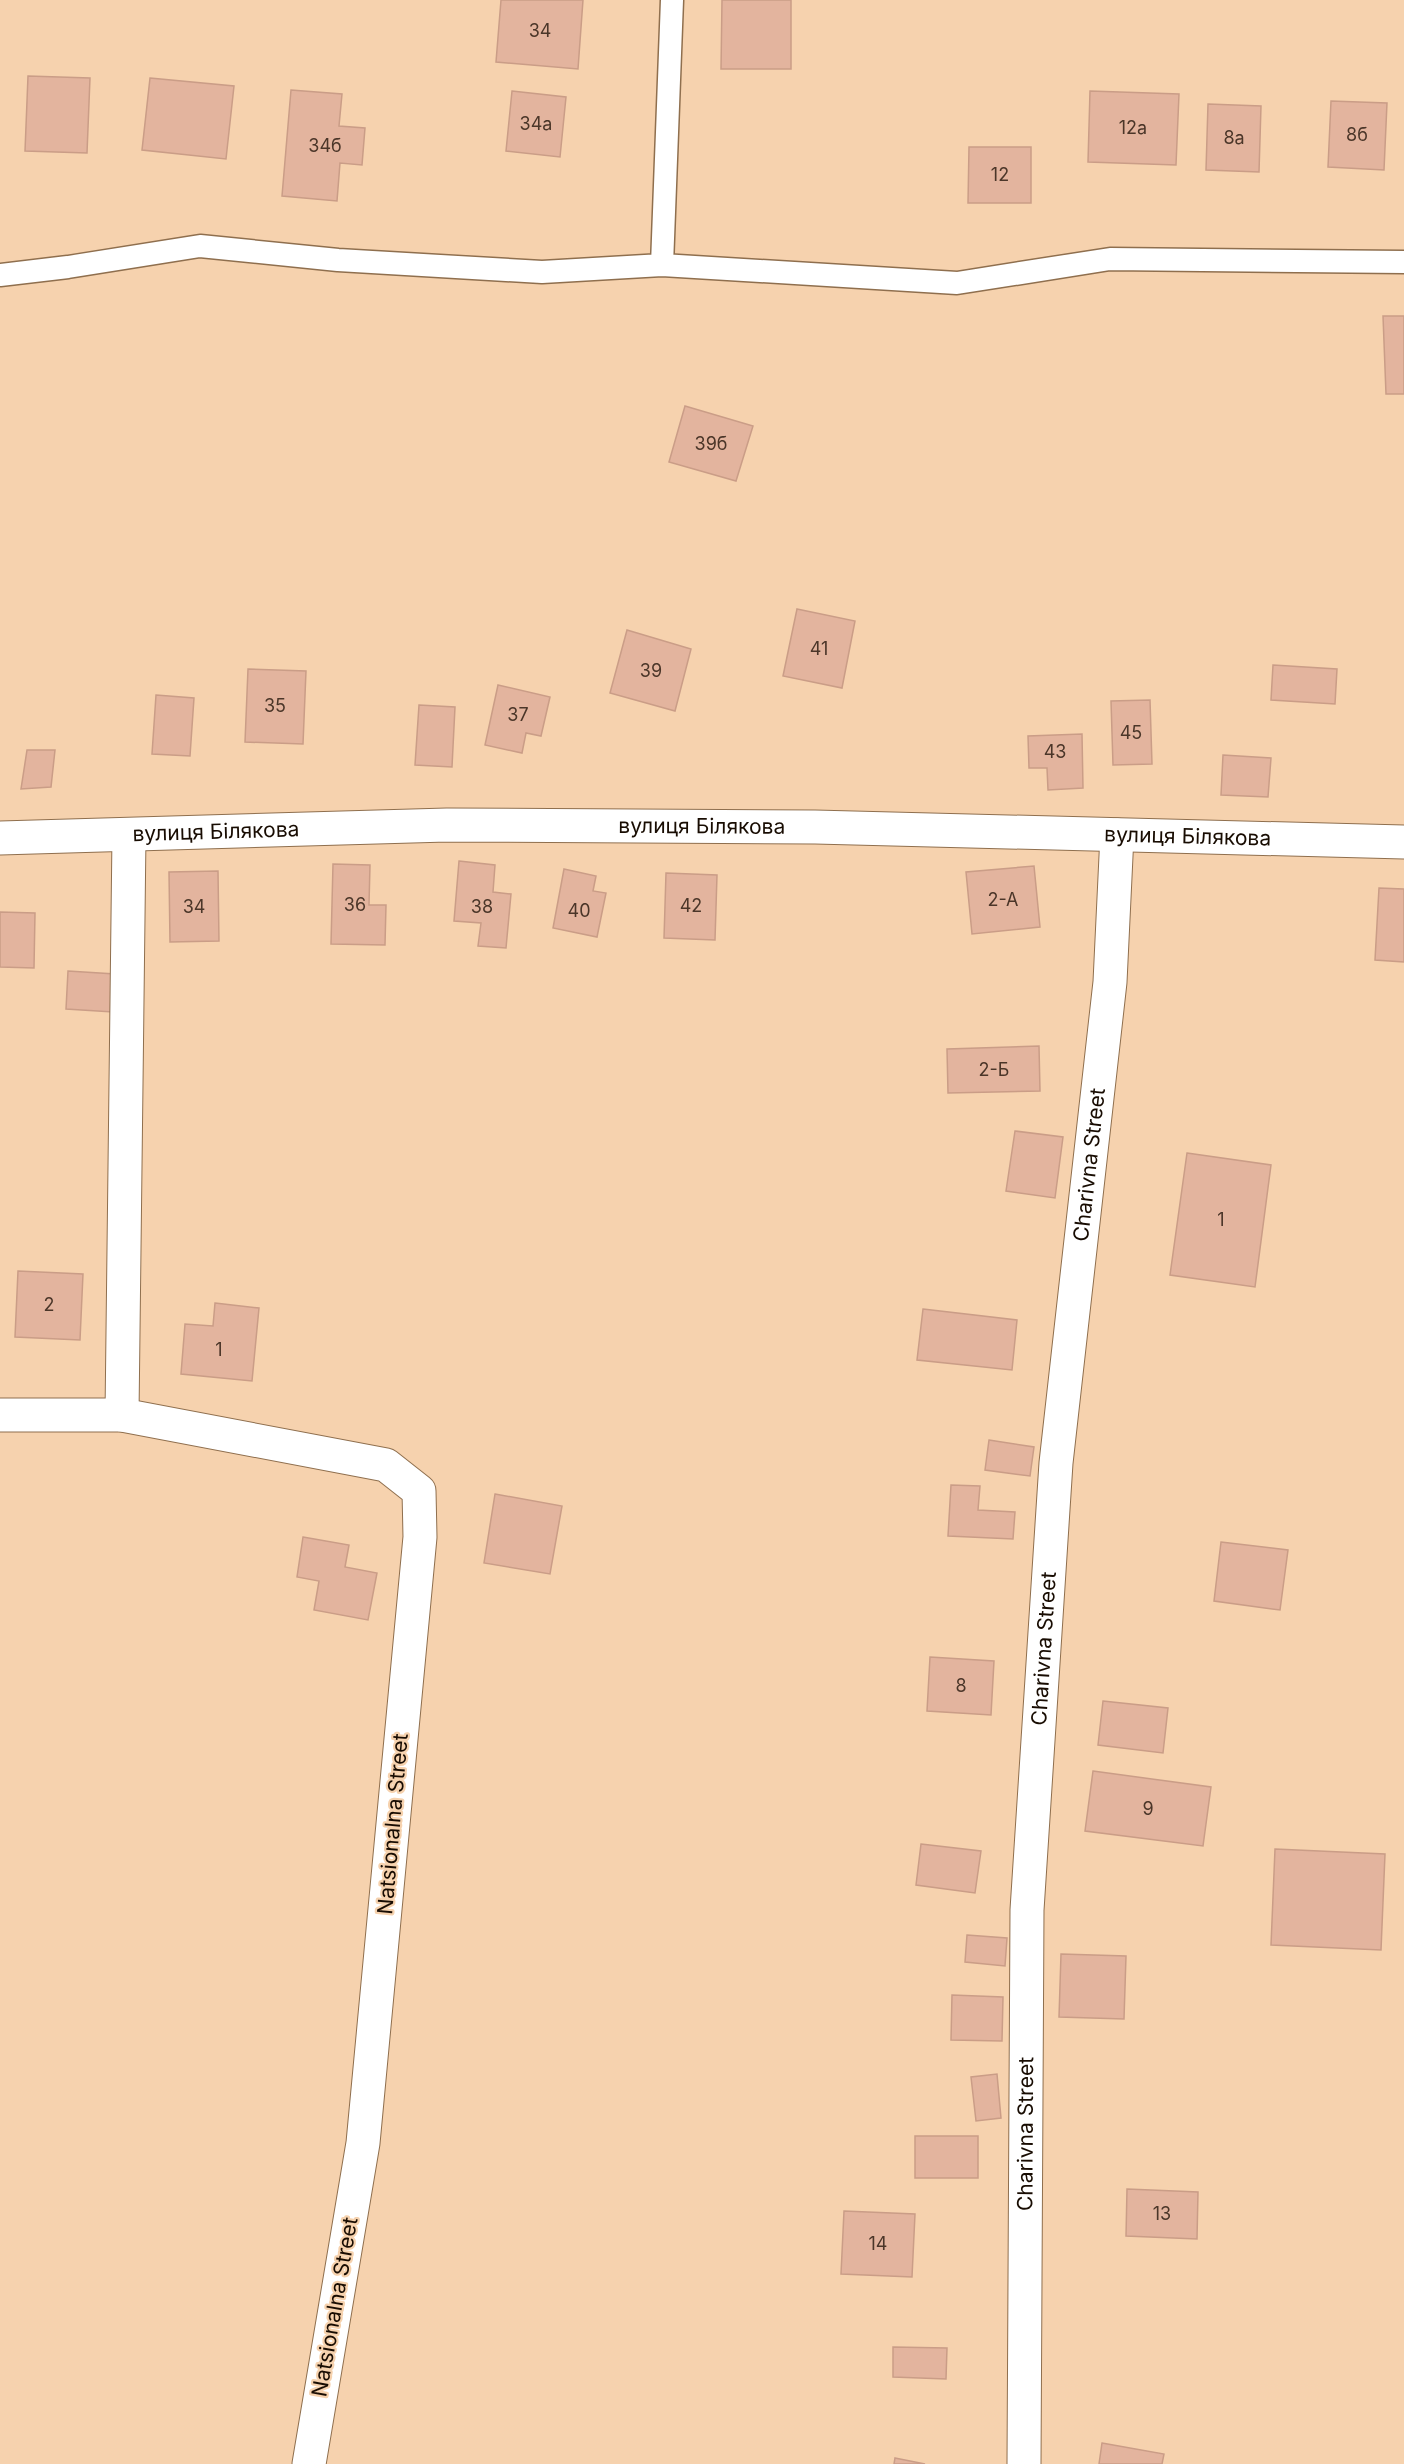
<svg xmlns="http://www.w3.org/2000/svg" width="1404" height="2464" font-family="Inter,sans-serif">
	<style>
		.building { fill: #e3b49e; stroke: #ca9d87; stroke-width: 1.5 }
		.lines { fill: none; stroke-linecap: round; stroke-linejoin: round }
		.lane-casing { stroke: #8f6f4e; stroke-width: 25 }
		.street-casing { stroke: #8f6f4e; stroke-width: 35 }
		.lane { stroke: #fff; stroke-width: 22 }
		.street { stroke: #fff; stroke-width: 33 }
		.labels { text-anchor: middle; stroke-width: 4.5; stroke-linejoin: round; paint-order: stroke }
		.number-label { font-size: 18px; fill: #4b3629 }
		.street-label { font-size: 21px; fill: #180c02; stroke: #f6d2ae }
	</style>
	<rect width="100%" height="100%" fill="#f6d2ae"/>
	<path class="building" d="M501,0H583L578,69L496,62Z
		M722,0H791V69H721Z
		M28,76L90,78L87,153L25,151Z
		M150,78L234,86L226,159L142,150Z
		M291,90L342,94L339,126L365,128L362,165L340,163L337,201L282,196Z
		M512,91L566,97L560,157L506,151Z
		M1090,91L1179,94L1176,165L1088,162Z
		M1331,101L1387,103L1384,170L1328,167Z
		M1208,104L1261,106L1259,172L1206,170Z
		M969,147H1031V203H968Z
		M1383,316H1404V394H1386Z
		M685,406L753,426L736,481L669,462Z
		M797,609L855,621L842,688L783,676Z
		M627,630L691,649L675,711L610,693Z
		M1273,665L1337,669L1335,704L1271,700Z
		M248,669L306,671L303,744L245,742Z
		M498,685L550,697L541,736L526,733L522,753L485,745Z
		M156,695L194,698L190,756L152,754Z
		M1150,700L1152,764L1113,765L1111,701Z
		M419,705L455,707L452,767L415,765Z
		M1082,734L1083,788L1048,790L1047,768H1029L1028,736Z
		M27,750H55L51,787L21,789Z
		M1223,755L1271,758L1268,797L1221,795Z
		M459,861L495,865L493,892L511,894L506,948L478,946L481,923L454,921Z
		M333,864L370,865L369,905H386L385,945L331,944Z
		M1034,866L1040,927L972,934L966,872Z
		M564,869L596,876L593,891L606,893L597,937L553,928Z
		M218,871L219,941L170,942L169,872Z
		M666,873L717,875L715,940L664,938Z
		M1379,888L1404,889V962L1375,960Z
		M0,912L35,913L34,968L0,967Z
		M68,971L115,974L113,1012L66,1009Z
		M1039,1046L1040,1091L948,1093L947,1049Z
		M1015,1131L1063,1137L1055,1198L1006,1191Z
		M1187,1153L1271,1165L1255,1287L1170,1275Z
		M18,1271L83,1274L80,1340L15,1337Z
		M215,1303L259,1308L252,1381L181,1374L185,1324L213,1326Z
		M923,1309L1017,1320L1012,1370L917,1360Z
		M989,1440L1034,1447L1030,1476L985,1470Z
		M951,1485L980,1486L978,1510L1015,1512L1013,1539L948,1536Z
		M495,1494L562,1506L550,1574L484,1563Z
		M303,1537L349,1545L345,1567L377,1573L368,1620L314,1610L319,1581L297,1577Z
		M1221,1542L1288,1550L1280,1610L1214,1601Z
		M930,1657L994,1661L991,1715L927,1711Z
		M1103,1701L1168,1708L1163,1753L1098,1745Z
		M1093,1771L1211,1787L1203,1846L1085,1831Z
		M921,1844L981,1851L975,1893L916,1885Z
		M1275,1849L1385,1854L1381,1950L1271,1945Z
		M967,1935L1007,1938L1005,1966L965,1962Z
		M1061,1954L1126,1956L1124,2019L1059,2017Z
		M952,1995L1003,1997L1002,2041L951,2040Z
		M997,2074L1001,2118L976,2121L971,2077Z
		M915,2136H978V2178H915Z
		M1127,2189L1198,2192L1197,2239L1126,2236Z
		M844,2211L915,2214L912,2277L841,2274Z
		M893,2347L947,2348L946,2379L893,2377Z
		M1102,2443L1164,2454L1162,2464H1099Z
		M895,2458L925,2464H894Z"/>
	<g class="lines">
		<g class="lane-casing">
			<path id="lane" d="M662,265L672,0
				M0,275L68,267L200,246L338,260L542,272L662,265L957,283L1110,259L1404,262"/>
		</g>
		<g class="street-casing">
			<g id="street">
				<path id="s1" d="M0,838L447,825L815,827L1404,842"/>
				<path d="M0,1415H122L386,1465L419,1491L420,1537L363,2143L309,2464"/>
				<path d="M122,1415L129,835"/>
				<path id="s2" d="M1024,2464L1027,1910L1056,1463L1110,982L1117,835"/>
			</g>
		</g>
		<use href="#lane" class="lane"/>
		<use href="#street" class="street"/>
	</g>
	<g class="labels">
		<g class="number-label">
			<text x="540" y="37">34</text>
			<text x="536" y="130">34а</text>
			<text x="1133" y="134">12а</text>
			<text x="1357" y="141">8б</text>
			<text x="1234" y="144">8а</text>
			<text x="325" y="152">34б</text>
			<text x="1000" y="181">12</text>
			<text x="711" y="450">39б</text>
			<text x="819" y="655">41</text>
			<text x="651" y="677">39</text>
			<text x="275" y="712">35</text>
			<text x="518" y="721">37</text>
			<text x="1131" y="739">45</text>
			<text x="1055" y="758">43</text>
			<text x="1003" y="906">2-А</text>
			<text x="355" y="911">36</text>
			<text x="691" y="912">42</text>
			<text x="194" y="913">34</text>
			<text x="482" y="913">38</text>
			<text x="579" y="917">40</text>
			<text x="994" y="1076">2-Б</text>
			<text x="1221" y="1226">1</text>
			<text x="49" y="1311">2</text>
			<text x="219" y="1356">1</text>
			<text x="961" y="1692">8</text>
			<text x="1148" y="1815">9</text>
			<text x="1162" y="2220">13</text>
			<text x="878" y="2250">14</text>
		</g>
		<g class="street-label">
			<text dy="7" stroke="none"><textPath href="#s1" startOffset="702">вулиця Білякова</textPath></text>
			<text dy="7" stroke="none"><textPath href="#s1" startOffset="216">вулиця Білякова</textPath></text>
			<text dy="7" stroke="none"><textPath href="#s1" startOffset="1188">вулиця Білякова</textPath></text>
			<text dy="7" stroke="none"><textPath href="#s2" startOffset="1302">Charivna Street</textPath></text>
			<text dy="7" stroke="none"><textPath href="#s2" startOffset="816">Charivna Street</textPath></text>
			<text transform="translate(393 1824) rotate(-85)" y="7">Natsionalna Street</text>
			<text dy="7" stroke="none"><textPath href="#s2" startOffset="330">Charivna Street</textPath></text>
			<text transform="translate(335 2307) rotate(-80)" y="7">Natsionalna Street</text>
		</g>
	</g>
</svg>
